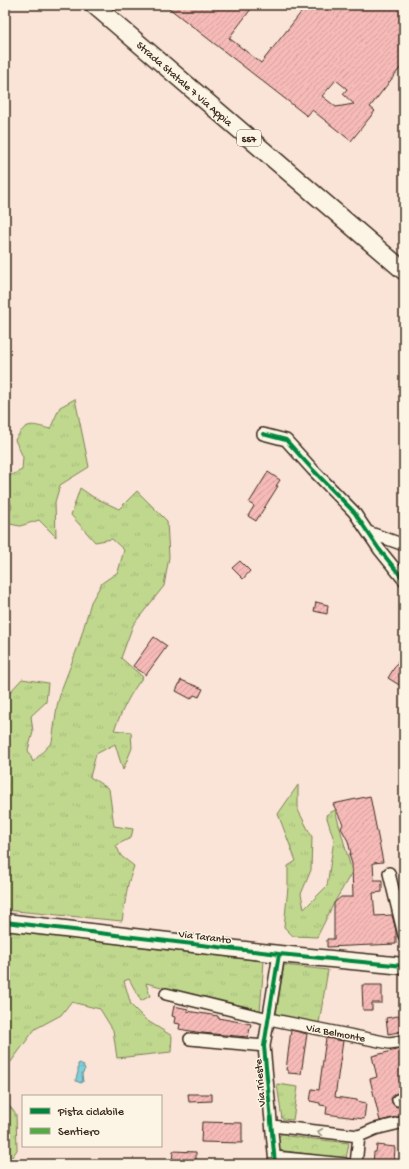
<svg xmlns="http://www.w3.org/2000/svg" width="409" height="1169" font-family="'Gochi Hand',sans-serif">
	<style>
		.grass { fill: url(#grass-tufts); stroke: #7e8156 }
		.park { fill: url(#park-crowns); stroke: #7e8156 }
		.water { fill: url(#water-ripples); stroke: #648d8f }
		.building { fill: url(#building-hatch); stroke: #3b2a1e; fill-rule: evenodd }
		.lines { fill: none; stroke-linecap: round; stroke-linejoin: round }
		.street-casing { stroke: #3b2a1e; stroke-width: 14 }
		.secondary-casing { stroke: #3b2a1e; stroke-width: 19 }
		.primary-casing { stroke: #3b2a1e; stroke-width: 20 }
		.street { stroke: #fcf5e5; stroke-width: 11 }
		.secondary { stroke: #fcf5e5; stroke-width: 16 }
		.primary { stroke: #fcf5e5; stroke-width: 17 }
		.quiet { stroke: #55ab43; stroke-width: 3; stroke-dasharray: 6 3; stroke-linecap: butt }
		.cycleway-casing { stroke: #fcf5e5; stroke-width: 6 }
		.cycleway { stroke: #00873e; stroke-width: 4 }
		.oneway { stroke: #9c9082 }
		.labels { text-anchor: middle; stroke-width: 3; stroke-linejoin: round; paint-order: stroke }
		.shield { fill: #fcf5e5; stroke: #75675a; stroke-width: 1 }
		.shield-label { font-size: 10px; font-weight: bold; fill: #3b2a1e }
		.street-label { font-size: 11px; fill: #3b2a1e; stroke: #fcf5e5 }
	</style>
	<defs>
		<pattern id="grass-tufts" width="24" height="20" patternUnits="userSpaceOnUse"><rect width="24" height="20" fill="#c0d88e"/><path d="M3 7l-1-3M5 7V3M7 7l1-3M15 17l-1-3M17 17v-4M19 17l1-3" fill="none" stroke="#a6ba7a"/></pattern>
		<pattern id="park-crowns" width="20" height="18" patternUnits="userSpaceOnUse"><rect width="20" height="18" fill="#c0d88e"/><path d="M2 6a3 3 0 1 1 6 0M12 15a3 3 0 1 1 6 0" fill="none" stroke="#a6ba7a"/></pattern>
		<pattern id="water-ripples" width="26" height="14" patternUnits="userSpaceOnUse"><rect width="26" height="14" fill="#7fcfda"/><path d="M2 4q2-2 4 0t4 0M15 11q2-2 4 0t4 0" fill="none" stroke="#6fb2bb"/></pattern>
		<pattern id="building-hatch" width="6" height="6" patternUnits="userSpaceOnUse"><rect width="6" height="6" fill="#f6bab7"/><path d="M-1 1l2-2M0 6l6-6M5 7l2-2" fill="none" stroke="#d4a09d"/></pattern>
	</defs>
	<rect width="100%" height="100%" fill="#fae3d7"/>
	<filter id="ink" filterUnits="userSpaceOnUse"><feTurbulence type="fractalNoise" baseFrequency=".025" numOctaves="2"/><feDisplacementMap in="SourceGraphic" scale="8" xChannelSelector="R" yChannelSelector="G"/><feConvolveMatrix kernelMatrix="1 2 1 2 8 2 1 2 1" color-interpolation-filters="sRGB"/></filter>
	<g filter="url(#ink)">
		<path class="grass" d="M75,399L89,467L60,485L55,502L56,537L39,520L20,526L5,523V520L12,507L5,488V478L22,470L23,457L15,440C27,421 30,424 50,429L60,407Z
			M80,488L93,497L119,509L137,491L167,521L169,557L164,586L133,625L121,658L143,677C130,693 122,711 114,730L131,732L132,748L123,770L115,744L96,754L90,777L109,789L114,826L133,829L131,838L116,845L121,856L134,866L128,884L122,921L5,910V695L9,693L22,679L48,683L46,702L31,716L33,732L28,750L33,762L52,742L57,706L62,688L79,644L91,602L102,583L118,572L124,550L112,539L95,542L71,515Z
			M298,785V810L312,837L311,870L301,894L304,909L327,886L334,840L326,815L335,810L352,872L334,903L317,937L293,936L284,927L288,887V866L296,861L278,814Z
			M5,929L133,946L264,961L260,1012L146,983L150,996L141,1001L129,979L124,981L131,1005L146,1020L172,1036L171,1052L117,1058L113,1030L100,1009L71,1002L61,1015L35,1029L5,1070Z
			M284,965L328,970L319,1023L276,1015Z
			M277,1084L298,1087L293,1120L282,1119Z
			M5,1101L16,1114L17,1150L7,1164H5Z"/>
		<path class="park" d="M286,1131L287,1136L349,1143L346,1159L277,1150L278,1137Z"/>
		<path class="water" d="M80,1063L83,1065L85,1069L82,1074L83,1082L81,1083L76,1081V1079L78,1072V1064Z"/>
		<path class="building" d="M165,5H254L229,38L261,63L307,5H404V63L370,107L375,111L351,141L312,110L307,116ZM336,80L347,89L343,94L354,104L336,107L322,96Z
			M268,472L280,480L276,486H278L256,521L248,516L254,506L249,503Z
			M240,561L250,571L243,579L232,568Z
			M316,602L328,605L327,614L314,611Z
			M154,637L167,646L146,675L133,666Z
			M404,652V688L388,678Z
			M181,680L203,689L199,697L194,695L191,699L176,691Z
			M370,796L383,862L373,863L374,880H382V892L373,893L375,916L392,915L396,931V944L327,947V939H334V903L341,897H353L352,864L349,854H351L348,841L341,828L343,824L333,804Z
			M362,985H382V1003H372V1010H363Z
			M174,1006L188,1009L187,1011L218,1016V1018L251,1024L248,1037L202,1033L179,1029L180,1024L174,1023L175,1017L172,1016Z
			M404,1015V1031L388,1034L386,1018Z
			M291,1030L307,1034L301,1074L288,1073V1070H286Z
			M326,1038L343,1041L335,1097L357,1100V1101L366,1103L364,1119L326,1114L327,1106L320,1105V1103L310,1101L312,1089L319,1090Z
			M404,1048V1091L395,1094L391,1099L392,1103L396,1107L404,1105V1115L380,1121L370,1079L377,1077L372,1056Z
			M188,1094H212V1101L189,1102Z
			M202,1122L242,1123V1143L201,1142Z
			M377,1145L395,1147L394,1164H373L374,1152H376Z
			M173,1151L196,1152V1164H172Z"/>
		<g class="lines">
			<g class="street-casing">
				<path id="street" d="M263,434L286,440L313,470L354,512L379,549L404,580
					M368,532L404,545
					M389,873L404,935
					M166,994L269,1019L389,1043L404,1041
					M190,1039L264,1046
					M398,1100L404,1098
					M272,1126L359,1136L375,1129L404,1122
					M275,1157L345,1164
					M275,1164L264,1046L279,954
					M356,1164L359,1136"/>
			</g>
			<g class="secondary-casing">
				<path id="secondary" d="M5,922L279,954L404,966"/>
			</g>
			<g class="primary-casing">
				<path id="primary" d="M94,5L404,271"/>
			</g>
			<use href="#street" class="street"/>
			<use href="#secondary" class="secondary"/>
			<use href="#primary" class="primary"/>
			<path class="quiet" d="M398,1100L404,1098"/>
			<g class="cycleway-casing">
				<path id="cycleway" d="M263,434L286,440L313,470L354,512L379,549L404,580
					M5,922L279,954L404,966
					M275,1164L264,1046L279,954"/>
			</g>
			<use href="#cycleway" class="cycleway"/>
		</g>
		<defs><path id="oneway-chevron" d="M-2-3.5L2.5 0L-2 3.5" fill="none" stroke-width="1.6" stroke-linecap="round" stroke-linejoin="round"/></defs>
		<use class="oneway" href="#oneway-chevron" transform="translate(320 1132) rotate(-173)"/>
	</g>
	<g class="labels">
		<rect class="shield" x="237" y="130" width="24" height="16" rx="3"/>
		<g class="shield-label">
			<text x="249" y="142">SS7</text>
		</g>
		<g class="street-label">
			<text transform="translate(185 83) rotate(41)" y="4">Strada Statale 7 Via Appia</text>
			<text transform="translate(205 936) rotate(7)" y="4">Via Taranto</text>
			<text transform="translate(336 1032) rotate(11)" y="4">Via Belmonte</text>
			<text transform="translate(259 1083) rotate(-95)" y="4">Via Trieste</text>
		</g>
	</g>
	<rect width="409" height="1169" fill="none" stroke="#fcf5e5" stroke-width="20"/>
	<rect x="10" y="10" width="389" height="1149" fill="none" stroke="#3b2a1e" stroke-width="1.5" filter="url(#ink)"/>
	<rect x="22" y="1095" width="140" height="52" fill="#fcf5e5" stroke="#afa495"/>
	<rect x="30" y="1108" width="20" height="6" fill="#00873e" stroke="#afa495"/>
	<text x="58" y="1115" font-size="12" fill="#3b2a1e">Pista ciclabile</text>
	<rect x="30" y="1128" width="20" height="6" fill="#55ab43" stroke="#afa495"/>
	<text x="58" y="1135" font-size="12" fill="#3b2a1e">Sentiero</text>
</svg>
